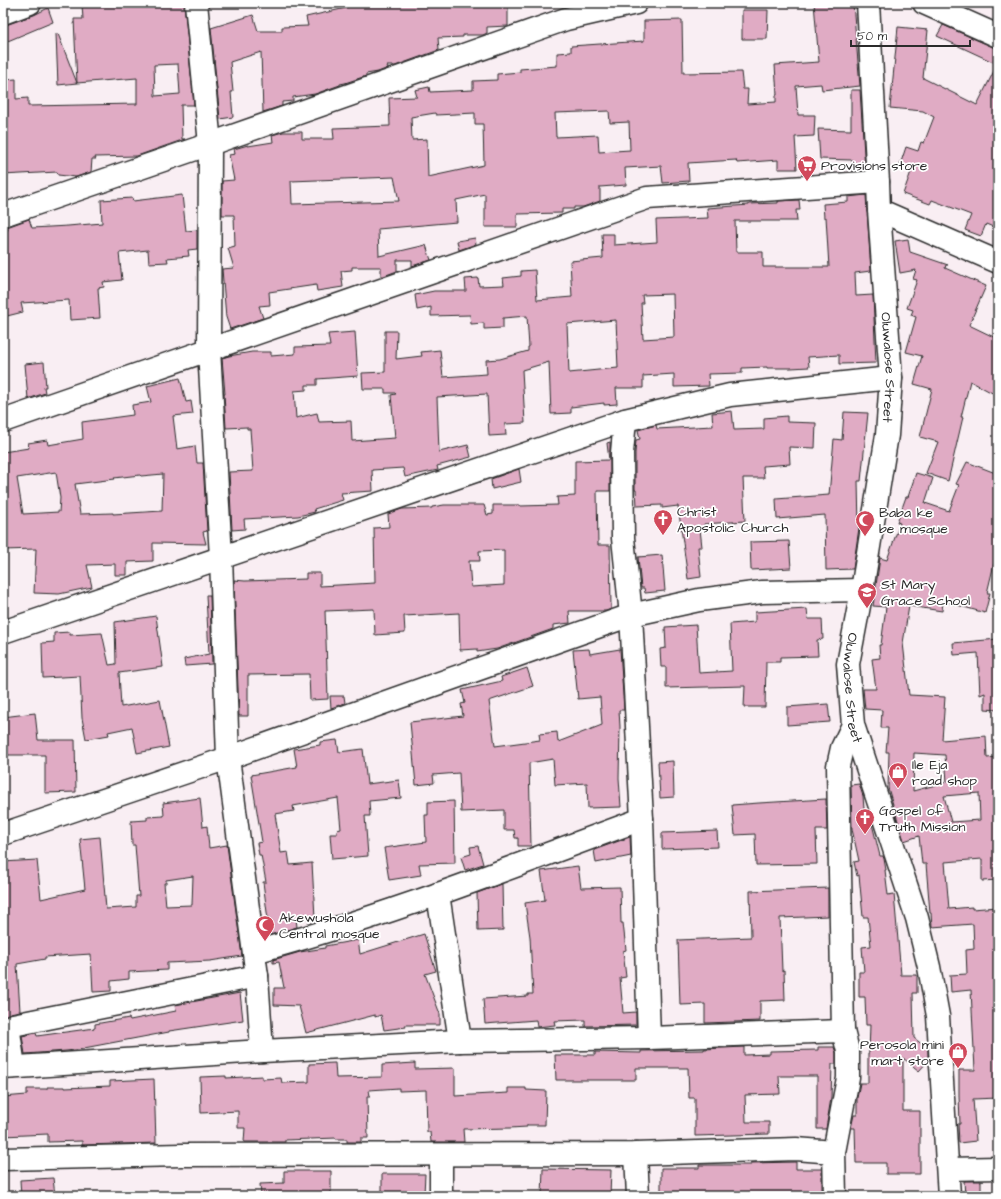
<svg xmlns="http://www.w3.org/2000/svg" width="1001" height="1199" font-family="'Architects Daughter',sans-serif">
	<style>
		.building { fill: #e0abc4; stroke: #2b2b2b; fill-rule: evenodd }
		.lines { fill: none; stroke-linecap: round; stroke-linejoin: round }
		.minor-casing { stroke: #2b2b2b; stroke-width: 25 }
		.minor { stroke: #fff; stroke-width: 22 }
		.labels { text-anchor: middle; stroke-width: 3.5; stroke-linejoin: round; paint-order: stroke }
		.poi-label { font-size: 14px; fill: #2b2b2b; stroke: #fff; text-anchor: start }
		.street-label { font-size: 14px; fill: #2b2b2b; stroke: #fff }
	</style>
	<rect width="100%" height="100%" fill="#f9eef3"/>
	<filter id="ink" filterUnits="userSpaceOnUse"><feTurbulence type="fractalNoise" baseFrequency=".025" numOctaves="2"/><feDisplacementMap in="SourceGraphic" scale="8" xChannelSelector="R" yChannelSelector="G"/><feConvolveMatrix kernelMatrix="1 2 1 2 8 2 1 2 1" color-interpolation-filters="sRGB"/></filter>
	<g filter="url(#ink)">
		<path class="building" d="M113,3H184L194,105H181L182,139H185L137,156L95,157L96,159H92L91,172L76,177L58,175L57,172L3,175V80L16,79V99L28,98V106L137,104V78L77,83L74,19H83L82,5ZM178,64L180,94L155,96L154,65Z
			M345,3H508V26L487,27V33L483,35H463V37L438,38L439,50L395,66H387L388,68L378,72L366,74V76L345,83L340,84V85L315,94L293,97V101L282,102V106L263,112L261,52L230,62L233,92H231L233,117L220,119L211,28L253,15L258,31H282V27L308,26L306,17L346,8Z
			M814,3H853L860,86L822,90L821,84L796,86L798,115H815L814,136L795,137L797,169H778V160L737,163L736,160L688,163L689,181L663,183L661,166L625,168L626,185L600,187V201L583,207H574V209H562V213L517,214V227H485V194L456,200L457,222L378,229L379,256L426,245L431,260L412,266V260H397V271L381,277V267H352V270L341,271L343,287L317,291L316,285L269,292L270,305L259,306L263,318L230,329L226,317L222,269L234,268L228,248L235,246L234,215H222V181L234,180L229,155L235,154L234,149L248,145V146L273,142L272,135L283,132H302V139H334L333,128L390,126L389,98L417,97L415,90L429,87L430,92L473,90V81L497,80V74L520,72V69L557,66V53L571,52V46L644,41V21L682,20L683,73L741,72L743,89H748L747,104L776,102V95H777L775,65L819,62ZM609,111L610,123L629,122L630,150L599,152L598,135L556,137L555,113ZM435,113L436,115L475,113V124H483L484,165L428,177L427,139L412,140L411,117ZM394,177L399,201L292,204L291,181Z
			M48,8L53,22L3,43V26L34,15Z
			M742,10H768L767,39H742Z
			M943,25L993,47L998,48V51L993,62L937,36Z
			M898,27L928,30L923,78L977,105L998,63V229L986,224L981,236L965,230L971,215L932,200L930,204L903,194L912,169L900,165L906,147L918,151L921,142L924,143L934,117L923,111L890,108Z
			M56,34H58L77,83L58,85Z
			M851,90H860L865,170L852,171V160L820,159L818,129L851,130Z
			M182,195L186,231L197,230V249L188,250L189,256L167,258L168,262L149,263L148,250L119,253L122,280L103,282L104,287L98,288L100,318L70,320L69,300L21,303L23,312L3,317V232L8,230L7,227L29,219L32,228L68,226L102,223L101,200L132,198L133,201Z
			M866,195L871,271L855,273L856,296L873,295L876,363L839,364V355L808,357L809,367L791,368H767V367L742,368V373L708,374L709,386L674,387V374L643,376V388H616L617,404L604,405V403L571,407V413L551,414L549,362L522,370L525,423L505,424L506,435L489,436L487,394L437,397L439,452L468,445L471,457L437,466L438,470L405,477L403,468L372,470L373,491L341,493L343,500L314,509L315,512L298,516L244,519L245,529L232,530L229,472L253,471L250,429H247V427L226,428L224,394H225L222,358L229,356L252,352H271V356L295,354V347L330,346L328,334L355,332L358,376L317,379V385H306V390L294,391L296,418L317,413L319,422L351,421L352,441L395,438L391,395L396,394L395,393H385V389H363L362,373L385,372V331H397L396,359L422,356L421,352L440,350L443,377L487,374L486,360L500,359L528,351V347H529L527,316L503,318V328L484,329V323L471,324L470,315L431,316V307L417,310L415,295L434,291H466L465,279L478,278L479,286L504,285L503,278L521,276V271L535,270L537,300L572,297L570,261L603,258L602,234H614V245L657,242L656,220L708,218L707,208L749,205V204L778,203V201L799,200L800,210H796L797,221H735L736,252H763V267H829L826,217L824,218L823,204L848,202V197ZM673,294L674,337L643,339L641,303H643L642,295ZM616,320L618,368L569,373L567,324Z
			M475,238L476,244L459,250L457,241Z
			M908,239L910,252L948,265H946L945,268L986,286L969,325L998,339V396L970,381L961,417H963L948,481L926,473L938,442L920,437L932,389L914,384L922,356L906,352L916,317L911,315L913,310L907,308L917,280L913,279L916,270L900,273L895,241Z
			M44,362L46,387H44L45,393L28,399L25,364Z
			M180,378L186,402L191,401L193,414L173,416L177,449L195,446L197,463H203L207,531L203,532L206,544L153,543V561L127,562V575H115V564L87,565L92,587L59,594L34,593L36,549L3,550V452L29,448L28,443L47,440L48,445L83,439L82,422L133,415L132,405L151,402L147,386ZM56,472L60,498L59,512L23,514L17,478ZM163,474L162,511L113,514V513L80,514L75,484L115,479L114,478L140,475L141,476Z
			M732,411L734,430L764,429V418L787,416V422L816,423L815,448L789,447L790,464L763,466L764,478H743L745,521L704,524V529H700L702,547H698L701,577L688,579L678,506L662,508V505L637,506L636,490H635V453L636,440L640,439L638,430L656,425L657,429L713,426L712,413Z
			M844,412L868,413L861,481H858L859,528L853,569L826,570L825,515L777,519L776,499L829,495L834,439L842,440Z
			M610,442V491H597L598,545H610L611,609L606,611H569L570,623L553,625V629L497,649L477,652V649L460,650L459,613L404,616L405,633L375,635L374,609L325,611L328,699L310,700L309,674L248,675V716H239L234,580L245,581L306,579V573H320V586L375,583L374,528L389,527L388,514L402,509L432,508V507L444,505H484L487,515L493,514V505H520V506L558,505L557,497L575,496V461L609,460L607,443ZM504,550V585L471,587L469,561H480L479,551Z
			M967,462L998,474V565L994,564L987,593H990L985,613L943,601L942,611L909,606L903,643L909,695L945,697L942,740L986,736L987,758L998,757V880L982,881V859L945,862L949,909L972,907V909L998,907V1098L973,1099L976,1141L959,1143L958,1124H960L959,1096V1070H975L971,990L951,992L950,975L967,974L966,950L974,949L973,924L932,927L931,913H930L926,864H922L919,836L904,841L888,788L889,752H886L888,728H881L882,710L865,709L863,689H876L872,659L880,658L879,645H881L886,607L873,606L880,558L887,560L900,523L897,522L906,497H908L916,473L933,478L925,503L949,511L959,485L956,484ZM914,753L945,755L947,782L913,791ZM979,793L980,820L951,822L944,796Z
			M519,469L521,482L492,489L491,479Z
			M789,541L791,568L751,570L750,542Z
			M662,555L665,591L645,593L644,588H641L638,557Z
			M206,595H210L212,664L185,666L184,659L209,654Z
			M807,609L808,619H822L823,639L817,640L818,656L780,657V662H766L765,707H744L745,686L666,688V667H661L660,649L666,648L665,627L696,625L699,673L732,671L730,624L755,622V612Z
			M156,616L163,667L119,673L121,707L160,700L169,747L137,753L132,727L108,732L109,735L86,739L82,718L80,676L43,678L42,643L54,642V633L70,632V635L102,633L109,665L116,664L115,622Z
			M998,639V710L985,709V693L980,695L978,653L954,655L953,643Z
			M589,649L590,654L620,649L624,710H619L620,727L619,778L621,807L588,808L587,783L555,785L553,759L529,763L531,846H518V838H515L514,830H504V810L461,812L459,773L433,775L434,783L416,785L410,722L463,716L461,704L465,703L462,690L502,681L501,677L527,668L533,686L489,701L495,746L540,740L539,734L557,732L558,742L602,725L600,697L578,699L573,650Z
			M330,696H344L345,703L331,708Z
			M828,704L830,722L787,725V707Z
			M35,713L38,740H75L76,792L45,793V755H3V717Z
			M337,740L339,752L363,749L367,784L399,780L401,798L369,801L370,816H365L368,856L332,859L330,834H337V830L341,829L338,798L293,806L294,811L275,814L281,853L288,852L290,865L312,863L315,918L296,919L297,927L270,935L263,882H266L261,855H259L257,843L262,842L251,775L297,767L294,749L320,745V742Z
			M673,761L674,797L660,798L658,762Z
			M859,784L863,796L865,822L871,820L880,856H883L884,859L886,870H885L888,895L894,894L901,975H917V993H913L914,1038L928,1049V1061L919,1071L903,1058V1111H920V1174H886V1163H856L855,1128H851L854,1115H857V1098L860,1083H868V1053H869L870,1025H866L865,997H859V972H864L862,947L871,946L868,917H863L859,875L857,876L854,862L859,861L852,829L851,785Z
			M200,798L203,827L207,826L209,848L227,845L242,956L210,961L167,963V970L129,972V979L111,981V991L93,992L91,954L45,957V959L17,964L20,1011L10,1013L3,1017V862L37,860L41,899L85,889L80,839L100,837L106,909L136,907V896H139L135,845H132L131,821L147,820V817L164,816L163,803ZM193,876L192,905L166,906L164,883H166V880Z
			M826,799L827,830H816L817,864L756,865L755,834L735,835L732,805L759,803Z
			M454,801L455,863L419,864L421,875L389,880L384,848L426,842L425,815H428V802Z
			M717,831L718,847L662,849V833Z
			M630,837L631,856L596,863L594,850Z
			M478,846L483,864L465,870L461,857L471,854L470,847Z
			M578,866L581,888L620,887L621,923H623L626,950L623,951L626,977L620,978L623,1013L636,1012V1025L585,1026V1020L554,1021L555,1025L537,1027L536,1020L485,1024L483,999L528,996V994H533L530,937L525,903L545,900L541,871Z
			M502,884L503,930L478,931L477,893Z
			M828,888V916L780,918L782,971L784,970L785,1000L760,1001V1021L705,1023V1004L680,1005L678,940L751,937L750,891Z
			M424,934L436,971L425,974L440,1014V1025H405L406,1027L384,1030L381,1015L375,1017V1015L306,1033L299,1006L274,1005V988H284L279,962L273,963V960L300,952L325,948V946L358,940L360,954Z
			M240,993L243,1020L169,1031V1032L84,1048V1049L66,1051L25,1054L22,1036L36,1033L37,1036L95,1028V1024L129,1018L130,1020L176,1011L175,1005Z
			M744,1047V1055L770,1054V1051L818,1050V1047H834L836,1053V1064H832L831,1098L826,1129H817V1076H779L780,1094L745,1095L746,1122H769V1134L695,1136V1098H689L688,1068H636V1080H556L555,1055H595V1052L641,1053V1051L704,1050V1049Z
			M335,1063L336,1078L382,1077V1065L415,1063V1069L455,1068V1096L508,1093V1088H526V1090L546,1091L545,1125H527V1127L510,1128L463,1129L464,1142H431L430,1132H427L426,1090L399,1091V1088L369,1090L370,1096H367L368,1138H361V1142H347V1139H336V1138L285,1140V1142H244L245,1128H238V1111L201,1113L200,1077L226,1076V1078L262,1076V1079L281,1078L282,1083L309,1082V1064Z
			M154,1079L156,1143L82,1145V1141L48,1142V1134L3,1136V1097L27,1095V1089H47V1087H65V1088L110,1086V1081Z
			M796,1162V1169H822V1196H661V1168H699V1165H751V1163Z
			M543,1169L611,1170L610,1196H542Z
			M284,1171H331V1196H261L260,1184L284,1183Z
			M382,1174H425L424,1194H382Z
			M53,1178L55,1196H21L20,1180Z
			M964,1181H981V1196H965Z"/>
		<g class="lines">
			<g class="minor-casing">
				<g id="minor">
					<path d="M196,3L210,144L209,350L221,557L228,758L257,976L262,1051"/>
					<path id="s1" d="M868,3L878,182L879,210L891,378L887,435L862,590L848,664L853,725L917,918L929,967L938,1016L949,1196"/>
					<path d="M924,3L998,36"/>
					<path d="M3,13L30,3"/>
					<path d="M879,210L998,262"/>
					<path d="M3,215L210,144L566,19L636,3"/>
					<path d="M625,420L622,453L623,538L631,615L642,819L649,1038"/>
					<path d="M3,421L647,198L878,182"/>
					<path d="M3,632L625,420L730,395L891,378"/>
					<path d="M3,834L228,758L631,615L699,600L762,592L862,590"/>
					<path d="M438,894L460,1041"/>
					<path d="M254,952C386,917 514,866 642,819"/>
					<path d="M14,1067L9,1032L10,1027L13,1025L257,976"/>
					<path d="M3,1068L262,1051L460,1041L649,1038L843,1031"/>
					<path d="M636,1154L638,1196"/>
					<path d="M3,1159L182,1155L636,1154L796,1149L834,1152"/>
					<path d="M948,1169L998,1168"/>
					<path d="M441,1196V1155"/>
					<path d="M835,1196L834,1152L848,1078V1051L843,1031L838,766L842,748L853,725"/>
				</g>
			</g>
			<use href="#minor" class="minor"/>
		</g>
	</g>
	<defs>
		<g id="supermarket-pin" transform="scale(1)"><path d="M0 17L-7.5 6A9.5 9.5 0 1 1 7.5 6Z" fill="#d1495b" stroke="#fff"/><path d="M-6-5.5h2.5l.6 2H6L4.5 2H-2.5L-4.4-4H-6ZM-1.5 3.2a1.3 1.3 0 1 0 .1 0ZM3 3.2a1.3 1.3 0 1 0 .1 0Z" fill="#fff"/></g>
		<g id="church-pin" transform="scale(1)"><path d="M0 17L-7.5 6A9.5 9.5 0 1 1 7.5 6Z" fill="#d1495b" stroke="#fff"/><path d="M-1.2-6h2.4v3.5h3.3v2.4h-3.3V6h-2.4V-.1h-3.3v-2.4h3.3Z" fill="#fff"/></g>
		<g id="mosque-pin" transform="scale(1)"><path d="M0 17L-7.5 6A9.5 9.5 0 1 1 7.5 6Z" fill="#d1495b" stroke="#fff"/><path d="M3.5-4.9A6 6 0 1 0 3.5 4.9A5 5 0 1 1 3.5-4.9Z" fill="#fff"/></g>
		<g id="school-pin" transform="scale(1)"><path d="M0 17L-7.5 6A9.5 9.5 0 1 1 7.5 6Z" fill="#d1495b" stroke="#fff"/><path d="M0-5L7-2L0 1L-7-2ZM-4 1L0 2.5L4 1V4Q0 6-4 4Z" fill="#fff"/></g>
		<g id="shop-pin" transform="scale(1)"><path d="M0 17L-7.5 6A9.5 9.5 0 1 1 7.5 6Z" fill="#d1495b" stroke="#fff"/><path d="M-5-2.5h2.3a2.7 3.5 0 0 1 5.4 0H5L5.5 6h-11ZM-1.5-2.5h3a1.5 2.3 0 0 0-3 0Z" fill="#fff"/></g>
	</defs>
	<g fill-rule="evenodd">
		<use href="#supermarket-pin" x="807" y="165"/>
		<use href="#church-pin" x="663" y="519"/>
		<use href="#mosque-pin" x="865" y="520"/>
		<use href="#school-pin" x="867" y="592"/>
		<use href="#shop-pin" x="898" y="772"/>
		<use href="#church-pin" x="865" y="818"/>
		<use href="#mosque-pin" x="265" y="925"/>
		<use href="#shop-pin" x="958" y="1052"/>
	</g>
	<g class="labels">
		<g class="poi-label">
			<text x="821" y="170">Provisions store</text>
			<text x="677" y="516">Christ<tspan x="677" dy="16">Apostolic Church</tspan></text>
			<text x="879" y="517">Baba ke<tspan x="879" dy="16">be mosque</tspan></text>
			<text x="881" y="589">St Mary<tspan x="881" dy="16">Grace School</tspan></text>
			<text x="912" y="769">Ile Eja<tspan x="912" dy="16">road shop</tspan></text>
			<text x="879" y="815">Gospel of<tspan x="879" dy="16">Truth Mission</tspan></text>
			<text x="279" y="922">Akewushola<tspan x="279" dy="16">Central mosque</tspan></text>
			<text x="944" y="1049" text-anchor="end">Perosola mini<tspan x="944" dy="16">mart store</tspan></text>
		</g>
		<g class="street-label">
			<text dy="5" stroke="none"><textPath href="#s1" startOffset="365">Oluwalose Street</textPath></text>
			<text dy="5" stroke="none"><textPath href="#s1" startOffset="689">Oluwalose Street</textPath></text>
		</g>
	</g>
	<rect width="1001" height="1199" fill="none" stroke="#fff" stroke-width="16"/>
	<rect x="8" y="8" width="985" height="1183" fill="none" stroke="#2b2b2b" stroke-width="1.5" filter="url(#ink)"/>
	<path d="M851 40v6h119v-6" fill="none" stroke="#2b2b2b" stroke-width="2"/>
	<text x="857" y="40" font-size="12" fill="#2b2b2b" stroke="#ffffff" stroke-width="3" paint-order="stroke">50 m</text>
</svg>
